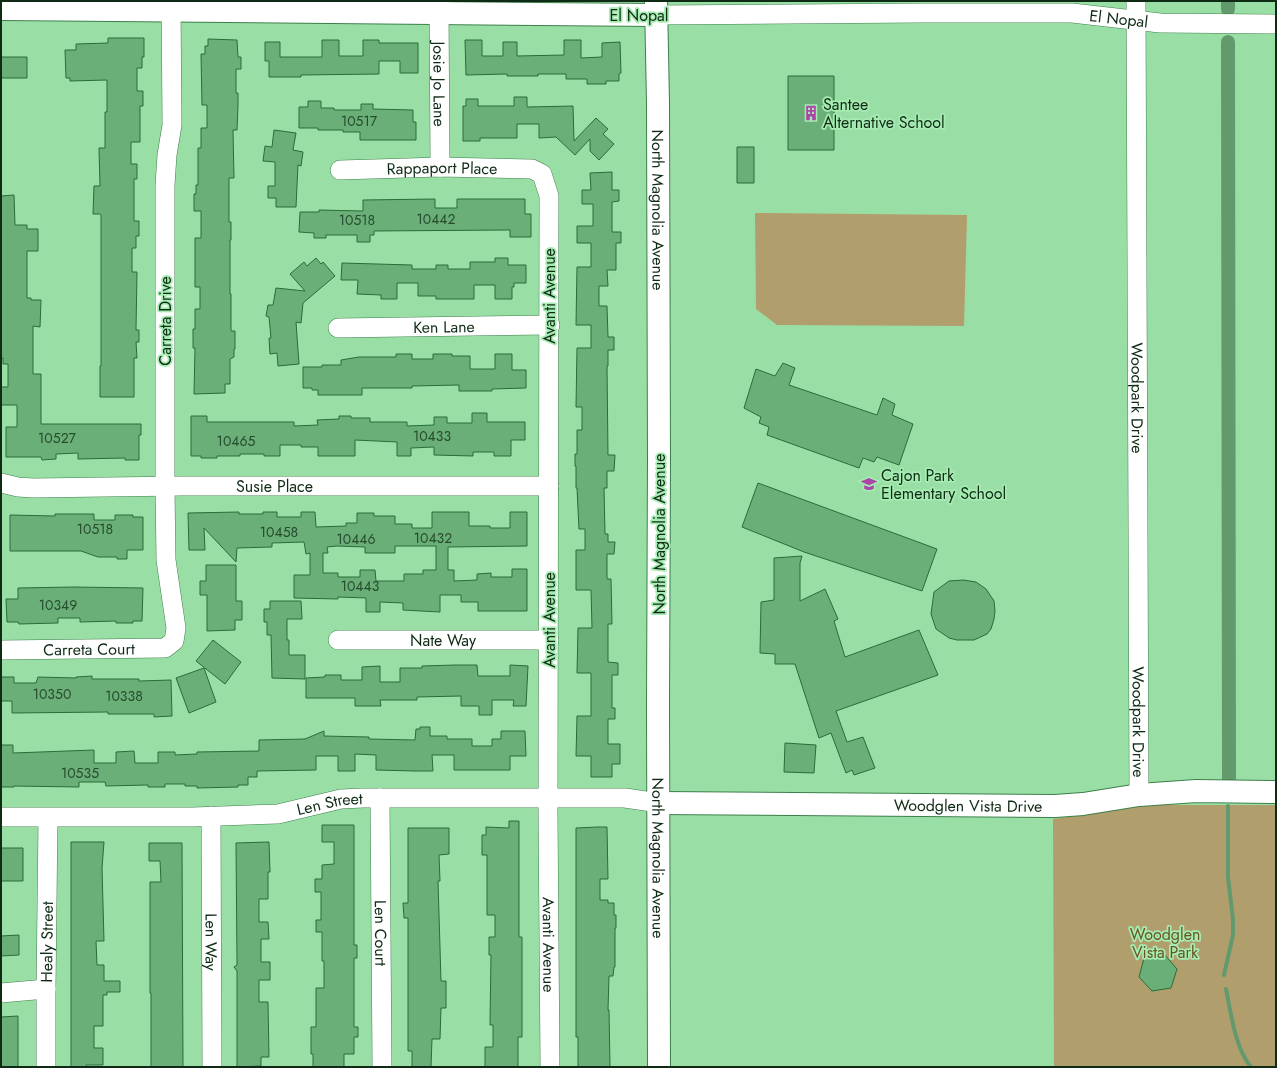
<svg xmlns="http://www.w3.org/2000/svg" width="1277" height="1068" font-family="Jost,sans-serif">
	<style>
		.green { fill: #b19e6d }
		.lines { fill: none; stroke-linecap: round; stroke-linejoin: round }
		.stream { stroke: #639a6d; stroke-width: 4 }
		.canal { stroke: #639a6d; stroke-width: 14 }
		.building { fill: #6baf78; stroke: #286c39; fill-rule: evenodd }
		.minor-casing { stroke: #3c7f4b; stroke-width: 20 }
		.major-casing { stroke: #3c7f4b; stroke-width: 24 }
		.minor { stroke: #fff; stroke-width: 19 }
		.major { stroke: #fff; stroke-width: 22 }
		.labels { text-anchor: middle; stroke-width: 3.5; stroke-linejoin: round; paint-order: stroke }
		.number-label { font-size: 14px; fill: #264c2e }
		.street-label { font-size: 16px; fill: #0f2b15; stroke: #a6ecb2 }
		.poi-label { font-size: 16px; fill: #0f2b15; stroke: #a6ecb2; text-anchor: start }
		.park-label { font-size: 16px; fill: #675523; stroke: #a6ecb2 }
	</style>
	<rect width="100%" height="100%" fill="#99dfa5"/>
	<path class="green" d="M755,213L967,215L964,326L777,325L756,309Z
		M1149,805H1276V1067H1054L1053,819Z"/>
	<g class="lines">
		<path class="stream" d="M1224,975L1233,935V919L1228,877V806
			M1226,989C1231,1013 1235,1048 1251,1067"/>
		<path class="canal" d="M1228,9V1
			M1228,42L1229,778"/>
	</g>
	<path class="building" d="M108,38H144V57H142V68H137V91H143V106H140V142H131V164H137V179H134V221H139V236H136V248H132V272H137L136,330H139V342H136L137,358H134V397H100V366H101V215L100,214H93L94,186H100L99,148H105V112H107V80L70,81V78H66L65,50H76V44L108,43Z
		M208,39L237,40L238,57H241V69H236V93H238V105L237,130H233L234,178H229V222H231V240H230V294H231V331H235V349H234V357L230,359V384H225V393L194,394L195,348H193V329H195V309H200V287H195V238H201V211H194V194H196V185H198V148H201V128H207V105H202L201,54H205V46H208Z
		M322,40H339V56H363V40H379V43H418V73H400V61H379V74L301,75V77H269V61H265V42H280V57H322Z
		M465,40H482V56H503V42H517V56L564,55V40H581V58L602,57V43L620,42L621,73L619,74V81H606V84H587V79H566V74H538V76H507V74L466,75Z
		M1,57H27V78H1Z
		M788,76H834V150H788Z
		M514,97H527V107L573,106L574,141L596,118L608,129L603,134L614,144L599,160L590,151V139L575,155L556,137L539,138V124H517V138H480V141H463V106H466V99H478V106H514Z
		M308,101H321V108H334V110H361V104H373V109L413,110V122H416V140H360V132H343V130H318V128H299V107H308Z
		M274,130L296,133L293,150L303,152L301,166L298,165L296,207H276V198H268V186H275V162L263,161L265,146L272,147Z
		M737,147H754V183H737Z
		M612,172V190H619V201L612,202V232H621V243H616V270H607L608,286H599V306H607L608,337H614V350H608V366H607L608,455H615L614,471H607V488H604L605,534H608V542H615L614,554H607V579H611L612,624H608V662L618,663V675H612V708H615V719H608V744H620V764H612V777H591V756H576L577,716H591V673H577L578,628H592L591,590H576V550H585V529H579L577,488H576V466H575V454H577V430H582V407H576L577,348H591V325H576L577,267H591V243H577V226H593V204H582V190H591L590,173Z
		M14,195L15,225H27V229H38V251H27V298H31V300H41L40,327L33,326V374H41V424H141V435H139V460H125V458L78,459V453L56,454V459L42,460L41,457H6V427H17V405H1V387H8V364H3V358H1V196Z
		M435,199V208H457V199H525V214H531V237H510V230H507L374,231V235H370V242H357V235H326V238H314V233L299,232L300,212H319V210L363,211V200Z
		M316,258L321,264L323,262L335,276L303,303L301,323L296,322L299,364L278,366L277,353L270,354L269,338H271L269,317L266,316L268,305H273L276,288L305,291L290,274L304,262L307,266Z
		M495,258H508V265H526V283H514V287H512V299H495V285H474V299H436V296H418V283H397V299H381V295L357,294L358,280H341L342,263L412,265V269H436V265H448V269H470V262H495Z
		M396,354H412V359H433V354H452V356H470V369H495V354H512V370H526V388L492,389V391H459V385L412,386V388H362V395H318V390H312V388H303V367H322V365H341V360L359,357H396Z
		M783,363L795,368L789,385L877,415L883,398L895,404L892,415L913,424L899,465L877,457L874,462L863,458L859,468L767,435L769,427L759,423L761,417L744,408L756,369L775,376Z
		M472,413H487V422H525V440H511V456H494V452H473V456L434,455V447L411,448V456H397V442L355,440V456H318V447H301V445H280V456H264V454H240V456H217V458H201V456H191V416H207V422H294V426L318,425L317,420L339,419V416H351V418H370V422H407V426L434,425V417H447V423H472Z
		M758,483L937,549L922,591L804,552L742,527Z
		M239,512V514H263V512H277V517H301V512H315L316,527L346,526V523H357V513H374V516H395V524H412V528H432V512H469V526H490V528H510V512H527V546L448,547V570H454V581L477,580V574L491,573V577H512V569H527V611H478V602H461V595H440V612L403,610V603L380,602V612H366V598L338,597V599L294,598V575H310V553L306,554L304,542L272,543V547L237,548L236,562L204,528L205,550H189L188,513ZM337,546L365,547V553H395V546H436V570H423V574H404V581H376L375,570H360V577H338V573H323V553H328L327,547Z
		M55,514H94V520H115V515H133V517H143V550H127V559H117V557H98L81,551H10V515L55,516Z
		M802,556L800,563V601L825,589L838,619L834,621L845,657L919,630L938,675L836,711L847,742L863,737L875,768L854,775L852,770L846,773L831,733L819,738L795,664H775V654L760,653L761,602L774,600V558Z
		M206,565H236V601H242V620H235V630L207,631V595H200V581H206Z
		M963,580L976,582L986,589L994,601L995,611L994,619L991,629L987,634L974,640H957L949,638L936,629L931,614L934,592L949,581Z
		M73,587L143,588L142,621H133V623H116V621L80,622V618H58V623L19,624L18,622H7L6,599H18V588Z
		M270,601H301L302,619H287V640H289V655H305V679L272,678L271,635H267V622H264V609H270Z
		M213,640L241,662L225,684L196,661Z
		M455,665H477L478,676H510V665L528,666L526,706H513L514,700H492V715H479V706H461V696L417,697V700H380L381,706H355V698H306V678L325,677V675H341V680H362V667L380,666V682H400V668H422V666Z
		M204,668L216,702L189,713L176,678Z
		M92,676V679H139V681L171,680L172,716L154,717V714H108V712L12,713V701H1V677H14V683H36L38,677L76,678V677Z
		M420,727H430V736H447V739H472V746H492V739H501V731H525L526,756H510V770H454V755H432L433,771H415L376,770V755L355,754V771H338V756H316V770L257,771V777H248V785H238V787L197,788V786H185V784H165V787H148V785L106,786L105,782H79V787L14,786V787H1V745H13V753L94,750V763H116V752L134,751L135,763H158V752H175V755L197,754V752L259,751V740L305,739L324,731V736L369,737V739L415,740L416,729H420Z
		M785,743L816,745L814,773L784,772Z
		M509,821H519V937H522V1037H518V1067H485V1047H493V1025H490L491,955H489V937H495V915H487V855H482V835H486V827L509,828Z
		M322,825H354V945H357V958H354V1027H358V1037H354V1054H344V1067H313V1054H311V1027H316V988H324V961H322V932H316V920H321V892H315V879H322V865L334,864V842H322Z
		M597,827H607L608,879H600V900H608V903H614V915H616V928H615V967H614L613,976H609L608,1010H609L610,1067H578V1037H576V828Z
		M408,828H449V854L439,855L440,881H438L441,981H446V1008H441L440,1039H432L431,1067H412V1051H408V918H404L403,903H408Z
		M71,842H104L102,868L104,941H96L97,965H104V981H120V992H107V995H103V1026H94V1048H103V1065H86V1067H71Z
		M269,842L270,872H268V899H259V922H268L269,939H261V962H270V980H259V1002H268L269,1057H261V1066L237,1067V971L234,967L237,965V962L236,843Z
		M149,843H182L183,1067H151V993H150V882H161L160,861H149Z
		M1,848H23V881H1Z
		M19,935V955L1,956V936Z
		M1164,954L1177,969L1171,988L1152,991L1139,977L1144,958Z
		M18,1016V1067H1V1017Z"/>
	<g class="lines">
		<g class="minor-casing">
			<g id="minor">
				<path id="s1" d="M439,1L440,167"/>
				<path id="s2" d="M1136,1L1139,795"/>
				<path id="s3" d="M656,15L921,13H1072L1160,23L1276,24"/>
				<path id="s4" d="M340,170L440,167L532,169L542,174L549,196L548,813L550,1067"/>
				<path id="s5" d="M338,328L550,325"/>
				<path id="s6" d="M1,483L18,487L33,488L182,486H549"/>
				<path id="s7" d="M338,640H549"/>
				<path id="s8" d="M1,650L165,648L174,641L176,628L166,560L165,486V185L167,155L172,125L171,1"/>
				<path id="s9" d="M380,798L382,1067"/>
				<path id="s10" d="M211,816L212,1067"/>
				<path id="s11" d="M1,817H193L278,814L341,799L363,798H625L659,803"/>
				<path d="M1,993L46,989"/>
				<path id="s12" d="M46,1067V989L48,818"/>
			</g>
		</g>
		<g class="major-casing">
			<g id="major">
				<path id="s13" d="M656,1L658,103L659,458L658,707L659,1067"/>
				<path d="M1,9L656,15"/>
				<path id="s14" d="M659,803L1055,806L1083,804L1139,795L1196,791L1276,792"/>
			</g>
		</g>
		<use href="#minor" class="minor"/>
		<use href="#major" class="major"/>
	</g>
	<defs>
		<g id="building-bare" transform="scale(1.2)"><path d="M-4-6H4V6H1V3H-1V6H-4ZM-2.5-4.3h1.7v1.8h-1.7ZM.8-4.3h1.7v1.8H.8ZM-2.5-1h1.7V.8h-1.7ZM.8-1h1.7V.8H.8Z" fill="#ac45a8" stroke="#a6ecb2" stroke-width="2.5" paint-order="stroke"/></g>
		<g id="school-bare" transform="scale(1.2)"><path d="M0-5L7-2L0 1L-7-2ZM-4 1L0 2.5L4 1V4Q0 6-4 4Z" fill="#ac45a8" stroke="#a6ecb2" stroke-width="2.5" paint-order="stroke"/></g>
	</defs>
	<g fill-rule="evenodd">
		<use href="#building-bare" x="811" y="113"/>
		<use href="#school-bare" x="869" y="484"/>
	</g>
	<g class="labels">
		<g class="number-label">
			<text x="359" y="126">10517</text>
			<text x="436" y="224">10442</text>
			<text x="357" y="225">10518</text>
			<text x="432" y="441">10433</text>
			<text x="57" y="443">10527</text>
			<text x="236" y="446">10465</text>
			<text x="95" y="534">10518</text>
			<text x="279" y="537">10458</text>
			<text x="433" y="543">10432</text>
			<text x="356" y="544">10446</text>
			<text x="360" y="591">10443</text>
			<text x="58" y="610">10349</text>
			<text x="52" y="699">10350</text>
			<text x="124" y="701">10338</text>
			<text x="80" y="778">10535</text>
		</g>
		<g class="street-label">
			<text x="639" y="21">El Nopal</text>
			<text dy="6" stroke="none"><textPath href="#s3" startOffset="463">El Nopal</textPath></text>
			<text dy="6" stroke="none"><textPath href="#s1" startOffset="83">Josie Jo Lane</textPath></text>
			<text dy="6" stroke="none"><textPath href="#s4" startOffset="102">Rappaport Place</textPath></text>
			<text dy="6" stroke="none"><textPath href="#s13" startOffset="209">North Magnolia Avenue</textPath></text>
			<text transform="translate(549 296) rotate(-90)" y="6">Avanti Avenue</text>
			<text transform="translate(165 321) rotate(-90)" y="6">Carreta Drive</text>
			<text dy="6" stroke="none"><textPath href="#s5" startOffset="106">Ken Lane</textPath></text>
			<text dy="6" stroke="none"><textPath href="#s2" startOffset="397">Woodpark Drive</textPath></text>
			<text dy="6" stroke="none"><textPath href="#s6" startOffset="274">Susie Place</textPath></text>
			<text transform="translate(659 534) rotate(-90)" y="6">North Magnolia Avenue</text>
			<text transform="translate(549 620) rotate(-90)" y="6">Avanti Avenue</text>
			<text dy="6" stroke="none"><textPath href="#s7" startOffset="105">Nate Way</textPath></text>
			<text dy="6" stroke="none"><textPath href="#s8" startOffset="88">Carreta Court</textPath></text>
			<text dy="6" stroke="none"><textPath href="#s2" startOffset="721">Woodpark Drive</textPath></text>
			<text dy="6" stroke="none"><textPath href="#s11" startOffset="330">Len Street</textPath></text>
			<text dy="6" stroke="none"><textPath href="#s14" startOffset="309">Woodglen Vista Drive</textPath></text>
			<text dy="6" stroke="none"><textPath href="#s13" startOffset="857">North Magnolia Avenue</textPath></text>
			<text dy="6" stroke="none"><textPath href="#s9" startOffset="135">Len Court</textPath></text>
			<text dy="6" stroke="none"><textPath href="#s12" startOffset="125">Healy Street</textPath></text>
			<text dy="6" stroke="none"><textPath href="#s10" startOffset="126">Len Way</textPath></text>
			<text dy="6" stroke="none"><textPath href="#s4" startOffset="975">Avanti Avenue</textPath></text>
		</g>
		<g class="poi-label">
			<text x="823" y="110">Santee<tspan x="823" dy="18">Alternative School</tspan></text>
			<text x="881" y="481">Cajon Park<tspan x="881" dy="18">Elementary School</tspan></text>
		</g>
		<g class="park-label">
			<text x="1165" y="940">Woodglen<tspan x="1165" dy="18">Vista Park</tspan></text>
		</g>
	</g>
	<rect width="1277" height="1068" fill="none" stroke="#0f2b15" stroke-width="4"/>
</svg>
